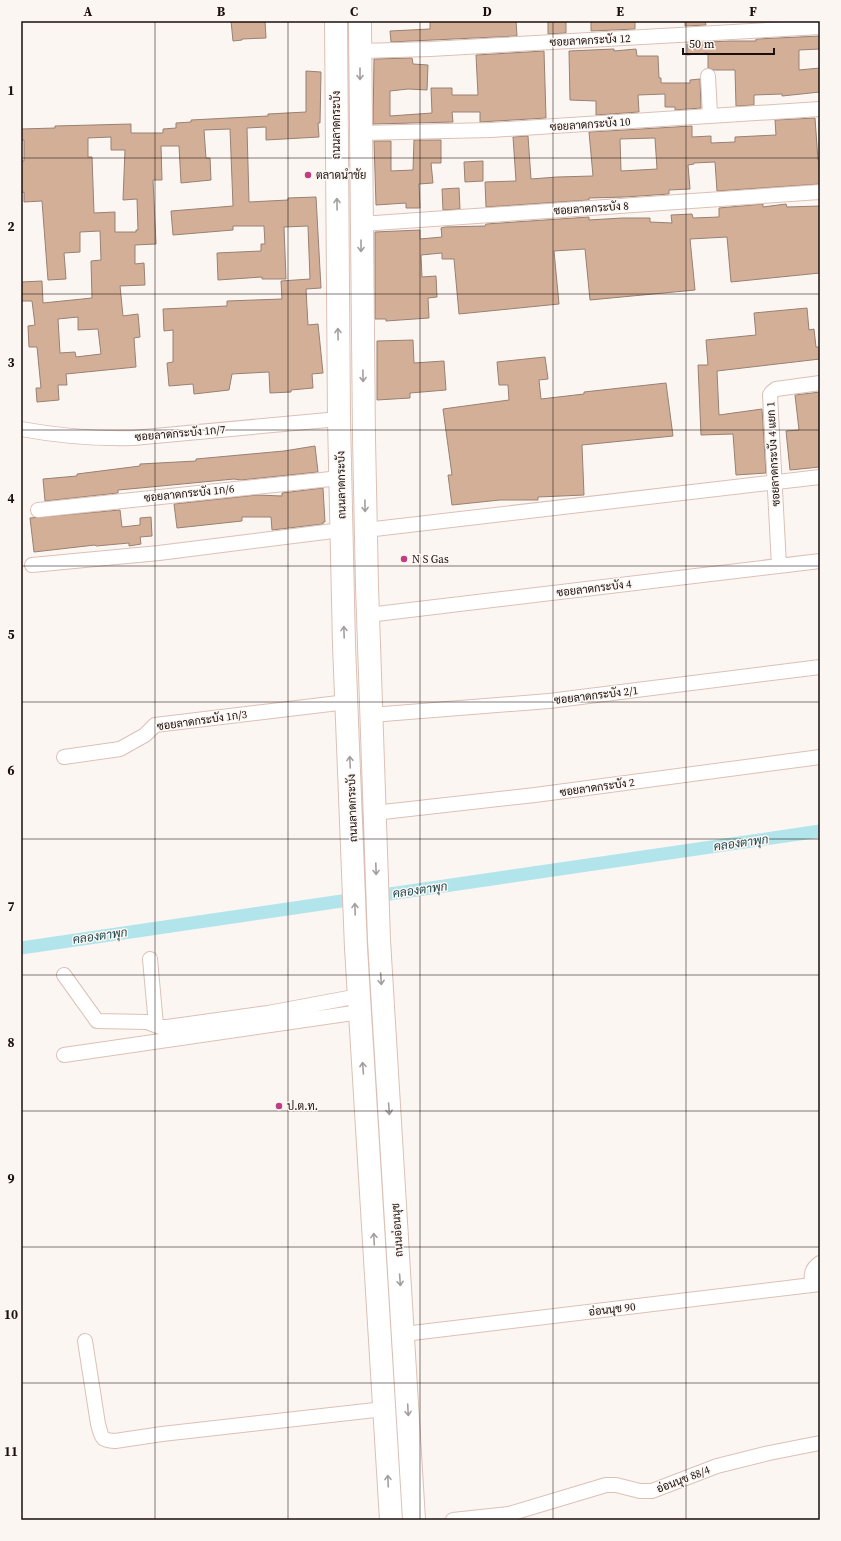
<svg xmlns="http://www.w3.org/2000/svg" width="841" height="1541" font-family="'Source Serif 4',Sarabun,serif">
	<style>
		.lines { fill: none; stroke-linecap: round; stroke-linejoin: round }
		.canal { stroke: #b1e5eb; stroke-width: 13 }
		.building { fill: #d3af97; stroke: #988172; fill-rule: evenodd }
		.street-casing { stroke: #dcc0b5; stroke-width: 16 }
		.primary-casing { stroke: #dcc0b5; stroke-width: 24 }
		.street { stroke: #fff; stroke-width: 14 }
		.primary { stroke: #fff; stroke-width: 22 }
		.oneway { stroke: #a39f9e }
		.grid { fill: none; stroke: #190f0c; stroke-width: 1; stroke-opacity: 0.55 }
		.poi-dot { fill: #c03d84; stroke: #fcf6f3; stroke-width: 1.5 }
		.labels { text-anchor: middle; stroke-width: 3; stroke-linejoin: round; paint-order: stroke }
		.street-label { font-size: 11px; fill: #190f0c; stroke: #fcf6f3 }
		.poi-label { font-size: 11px; fill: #190f0c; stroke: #fcf6f3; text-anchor: start }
		.water-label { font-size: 12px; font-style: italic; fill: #1b494e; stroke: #fcf6f3 }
		.neatline { fill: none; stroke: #190f0c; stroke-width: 1.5 }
		.grid-label { font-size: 13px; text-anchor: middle; font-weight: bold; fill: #190f0c }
	</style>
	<rect width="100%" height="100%" fill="#fcf6f3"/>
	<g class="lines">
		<path class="canal" d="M21,948L820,831"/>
	</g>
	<path class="building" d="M231,21H265L266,38L242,39V40L233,41Z
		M430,21H516L517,36L391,42L390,31L430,29Z
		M548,21H566V33L548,34Z
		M591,21H635V29L591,31Z
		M685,21H705L706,25L685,26Z
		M820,36V49L799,50V70L820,68V92L782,96V94L754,95V105L736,106L735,70H714L708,68V53L687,55V43L730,41H756V39Z
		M614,49V51L636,49L637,56H658L659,78H661V83H690V80L700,79L701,108L675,110V107H665V94L638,95L639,112L596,115V101L570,100L569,51Z
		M544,51L546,118L480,122V112H452L453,122L373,124L374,59L412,58L413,64L428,65L427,90L408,89L390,91V116L432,113L431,88H452V95H478L476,55Z
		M306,71L321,72L320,123H318L319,137L266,140V127L247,128L249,202L288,200V198L316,197L321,288L306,289L308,325L318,324L323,373L312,374L313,388L291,390V392L270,393L269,372L232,374L229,390L194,394L193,384L169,386L167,363L173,362V330L164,331L163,309L227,306V301L282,299L281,281L310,279L308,226L284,227L286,279H262V277L218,280L217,253L261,251V244H265L264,226H233V230L173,235L171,211L233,206L230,129L204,130L206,158H210L211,180L181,183L179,146H161L162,180H153L156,244L135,245V264L144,263L145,285L120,286L123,316L138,314L140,337L134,338L136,367L66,374L67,385H58L59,400L37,402L36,388H41L37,347H29L28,326L35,325L32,301H21V282L42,281L43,303L92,298L91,261L101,260L100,231L80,232V252L64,253L66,279L48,280L42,201L24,202V192L21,193V161H24V140H21V129L55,128V126L131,124V133H163V129L176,128V123L191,122V120L268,116V114L306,112ZM111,137V150H125L123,200L137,199L138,230H136V232H115V212L94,213L92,157H88V138ZM78,317V330L98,329L101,354L76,357L75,352L60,353L58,319Z
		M815,118L818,160H820V184L717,191L715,162L694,163V164L688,165L690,189L669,190V194L625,197L589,198V200L486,207L485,182L516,181L513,137L528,136L531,179L557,177L593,176L589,132L692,126V137L711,136V143L735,142V137L776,135L775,120ZM655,138L657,169L621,171L620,139Z
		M414,140H441V163H431L433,183L419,184L420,208H406V203L376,205L374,141H391V171L413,170Z
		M483,161V181L465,182L464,162Z
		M459,188L460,209L443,210L442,189Z
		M763,204V207L786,204L787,207L820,206V273L731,282L727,237L690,239L695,290L590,300L585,249L554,251L559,304L459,314L454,259H442V253L421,255L422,277L436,276L437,297L428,298L429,318L386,321V319H375V232L420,230V239L442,237L441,228L445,227L485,226L486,224L589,217V220L622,218H650V222L672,223L671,215L692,214L693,218L719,217V208Z
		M807,308L809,330L814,329L816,347H820V359L717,371L719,415L762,409L766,473L736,475L733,434L701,435L698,365H708L706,340L756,335L754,313Z
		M413,340L414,363L444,361L446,390L410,393V398L377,400V341Z
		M545,357L548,379L539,380L541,399L584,394V392L666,383L673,436L582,445L584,495L538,497V500H500L452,505L448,475H452L443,409L509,400L508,385H499L497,362Z
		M820,392V467L790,470L786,431L799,430L795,395Z
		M315,446L318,472L241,480L234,479L140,488L118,490V493L45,501L43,479L77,476V474L140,466V464L196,461V459L284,451Z
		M323,488L325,522H323V524L272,530L271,517H242V521L177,528L174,504L257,495L282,496V493Z
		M120,510L122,527L140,525V518L151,517L152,536L140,537L141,544L129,546V543L96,546L95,545L34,552L30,518Z"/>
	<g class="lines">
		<g class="street-casing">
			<path id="street" d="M360,51L430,49L820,27
				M708,76L710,115
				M360,133L491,130L820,109
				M361,224L820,192
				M21,429C59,436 95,439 133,438L339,419
				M38,510L340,478
				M366,530L820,477
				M32,565L159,553L341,530
				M779,566L770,395L772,392L776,389L820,383
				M368,615L820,561
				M371,715L549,701L820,667
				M64,757L120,749L145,735L155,725L347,702
				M374,813L535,795L820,757
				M150,959L156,1025
				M64,975L97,1021L147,1022L160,1027H167L268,1013L359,996
				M64,1055L360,1012
				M812,1285C811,1275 811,1269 820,1263
				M404,1334L820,1284
				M85,1341L98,1424C102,1437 100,1440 115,1441L162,1434L384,1409
				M453,1520L509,1514L606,1485H616L640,1491H652L717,1466L769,1453L820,1443"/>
		</g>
		<g class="primary-casing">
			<path id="primary" d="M336,21L339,419L344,645L356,948L391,1520
				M360,21L364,438L367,586L379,940L414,1520"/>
		</g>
		<use href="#street" class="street"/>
		<use href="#primary" class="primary"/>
	</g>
	<defs><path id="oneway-shaft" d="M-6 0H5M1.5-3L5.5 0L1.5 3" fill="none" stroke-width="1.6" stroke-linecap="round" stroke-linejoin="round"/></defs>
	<g class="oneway">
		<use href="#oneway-shaft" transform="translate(360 74) rotate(90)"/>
		<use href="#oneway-shaft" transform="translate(337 204) rotate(-91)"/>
		<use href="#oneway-shaft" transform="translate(361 246) rotate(90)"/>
		<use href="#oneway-shaft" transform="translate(338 334) rotate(-91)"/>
		<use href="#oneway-shaft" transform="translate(363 376) rotate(89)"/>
		<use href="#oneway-shaft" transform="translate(365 506) rotate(89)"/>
		<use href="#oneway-shaft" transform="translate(344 632) rotate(-92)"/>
		<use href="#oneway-shaft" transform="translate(350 762) rotate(-93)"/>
		<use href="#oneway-shaft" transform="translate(376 869) rotate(88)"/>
		<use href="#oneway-shaft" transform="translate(355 909) rotate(-92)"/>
		<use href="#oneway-shaft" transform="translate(381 979) rotate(86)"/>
		<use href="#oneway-shaft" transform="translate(363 1068) rotate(-94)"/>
		<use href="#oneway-shaft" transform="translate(389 1109) rotate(86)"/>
		<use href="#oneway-shaft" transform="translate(374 1239) rotate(-93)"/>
		<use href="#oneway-shaft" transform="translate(400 1280) rotate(86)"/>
		<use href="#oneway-shaft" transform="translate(408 1410) rotate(87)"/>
		<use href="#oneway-shaft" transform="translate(388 1481) rotate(-93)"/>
	</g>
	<path class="grid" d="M155,21V1520M288,21V1520M420,21V1520M553,21V1520M686,21V1520M21,158H820M21,294H820M21,430H820M21,566H820M21,702H820M21,839H820M21,975H820M21,1111H820M21,1247H820M21,1383H820"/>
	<g class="poi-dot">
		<circle cx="308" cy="175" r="4"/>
		<circle cx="404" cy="559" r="4"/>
		<circle cx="279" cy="1106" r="4"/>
	</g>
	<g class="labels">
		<g class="street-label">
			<text transform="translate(590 40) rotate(-3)" y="4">ซอยลาดกระบัง 12</text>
			<text transform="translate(590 124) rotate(-4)" y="4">ซอยลาดกระบัง 10</text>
			<text transform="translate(336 125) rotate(-90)" y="4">ถนนลาดกระบัง</text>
			<text transform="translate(591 208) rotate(-4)" y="4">ซอยลาดกระบัง 8</text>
			<text transform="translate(180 433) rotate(-5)" y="4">ซอยลาดกระบัง 1ก/7</text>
			<text transform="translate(773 454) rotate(-93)" y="4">ซอยลาดกระบัง 4 แยก 1</text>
			<text transform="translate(341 485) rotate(-91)" y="4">ถนนลาดกระบัง</text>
			<text transform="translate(189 493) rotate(-6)" y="4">ซอยลาดกระบัง 1ก/6</text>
			<text transform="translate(594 588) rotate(-7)" y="4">ซอยลาดกระบัง 4</text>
			<text transform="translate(596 695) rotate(-7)" y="4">ซอยลาดกระบัง 2/1</text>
			<text transform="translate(202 720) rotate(-8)" y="4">ซอยลาดกระบัง 1ก/3</text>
			<text transform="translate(597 787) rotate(-8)" y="4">ซอยลาดกระบัง 2</text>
			<text transform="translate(352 808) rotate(-92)" y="4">ถนนลาดกระบัง</text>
			<text transform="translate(397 1230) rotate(-94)" y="4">ถนนอ่อนนุช</text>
			<text transform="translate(612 1309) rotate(-7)" y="4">อ่อนนุช 90</text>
			<text transform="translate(683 1479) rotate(-21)" y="4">อ่อนนุช 88/4</text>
		</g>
		<g class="poi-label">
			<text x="316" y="179">ตลาดนำชัย</text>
			<text x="412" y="563">N S Gas</text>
			<text x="287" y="1110">ป.ต.ท.</text>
		</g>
		<g class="water-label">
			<text transform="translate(741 843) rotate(-8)" y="4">คลองตาพุก</text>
			<text transform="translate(420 890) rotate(-8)" y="4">คลองตาพุก</text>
			<text transform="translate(100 936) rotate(-8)" y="4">คลองตาพุก</text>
		</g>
	</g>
	<rect width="841" height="1541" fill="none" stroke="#fcf6f3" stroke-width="44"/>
	<path d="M683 48v6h91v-6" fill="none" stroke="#190f0c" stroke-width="2"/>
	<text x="689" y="48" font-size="12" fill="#190f0c" stroke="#fcf6f3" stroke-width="3" paint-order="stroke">50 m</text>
	<rect x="22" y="22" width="797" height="1497" class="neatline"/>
	<g class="grid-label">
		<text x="88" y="16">A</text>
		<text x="221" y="16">B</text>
		<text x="354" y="16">C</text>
		<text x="487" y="16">D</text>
		<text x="620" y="16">E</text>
		<text x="753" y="16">F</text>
		<text x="11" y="95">1</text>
		<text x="11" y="231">2</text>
		<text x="11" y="367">3</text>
		<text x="11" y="503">4</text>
		<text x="11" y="639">5</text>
		<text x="11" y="775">6</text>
		<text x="11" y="911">7</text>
		<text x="11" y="1047">8</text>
		<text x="11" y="1183">9</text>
		<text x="11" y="1319">10</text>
		<text x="11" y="1456">11</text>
	</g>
</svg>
